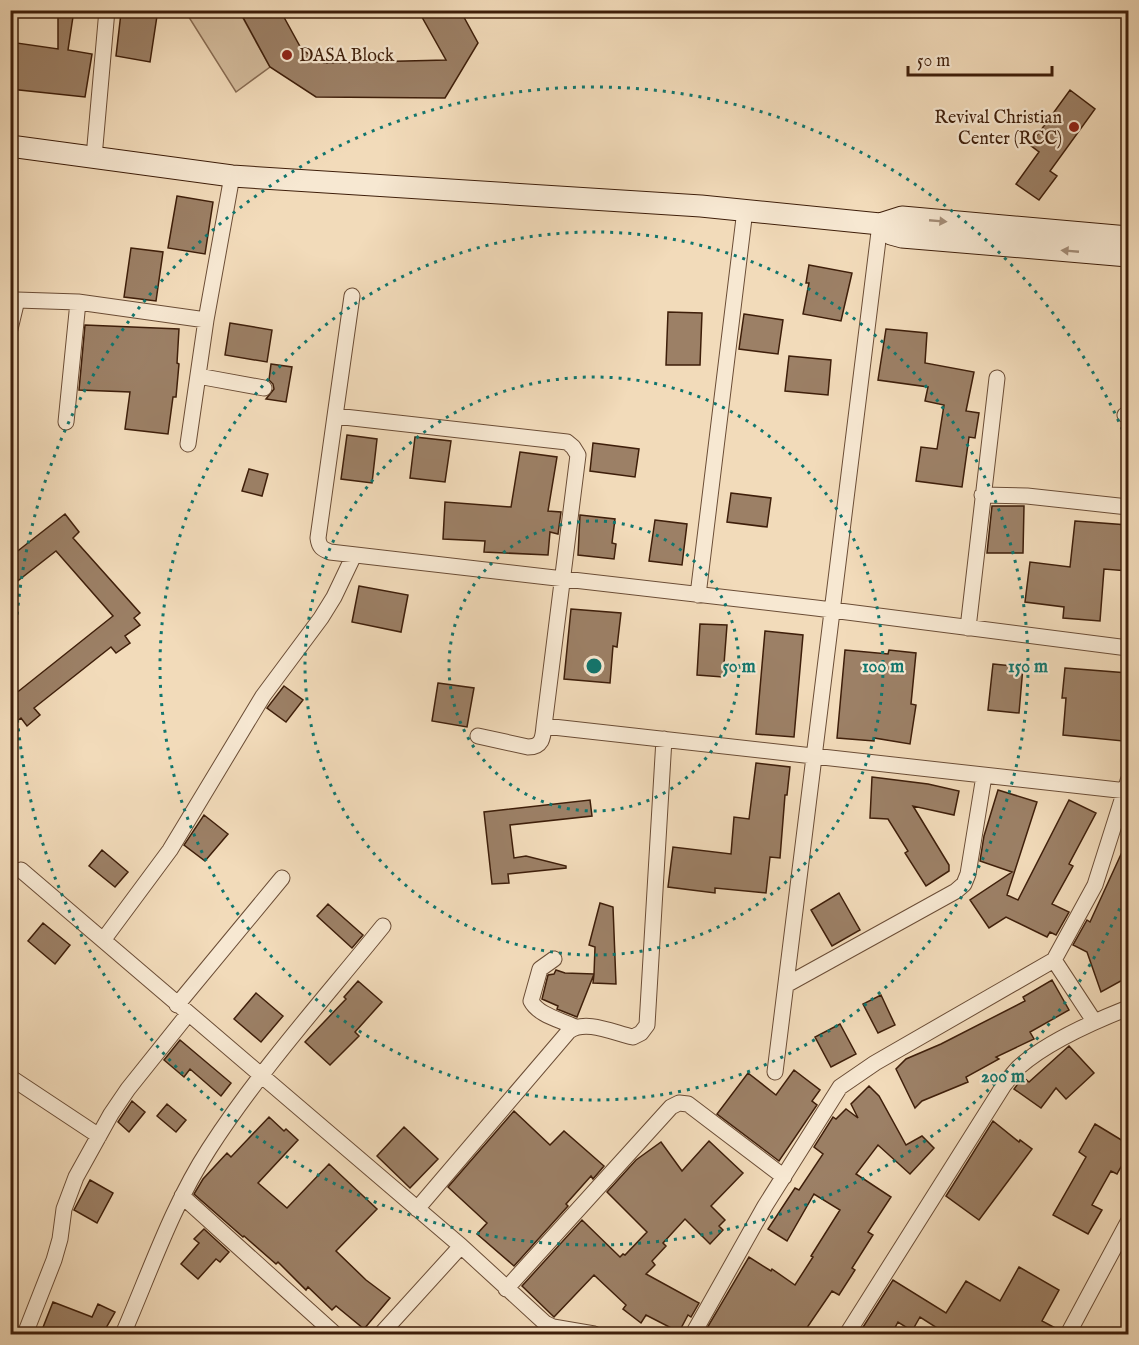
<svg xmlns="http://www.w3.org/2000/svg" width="1139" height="1345" font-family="'IM FELL English',serif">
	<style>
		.green { fill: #d3bb9c; stroke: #886c53; stroke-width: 1.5 }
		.building { fill: #9c8066; stroke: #3e1e0a; stroke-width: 1.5 }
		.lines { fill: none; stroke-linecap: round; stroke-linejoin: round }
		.street-casing { stroke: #6b4d36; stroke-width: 17 }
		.secondary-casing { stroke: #3e1e0a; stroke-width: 23 }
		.street { stroke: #f7e8d2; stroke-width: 15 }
		.secondary { stroke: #f7e8d2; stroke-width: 21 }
		.oneway { fill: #a48d78 }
		.ring { fill: none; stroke: #0f766e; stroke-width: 3; stroke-dasharray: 3 6 }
		.poi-dot { fill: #8f2418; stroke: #f7e8d2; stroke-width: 2 }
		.labels { text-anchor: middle; stroke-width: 4.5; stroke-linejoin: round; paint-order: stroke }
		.poi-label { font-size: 18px; fill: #3e1e0a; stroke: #f7e8d2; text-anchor: start }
		.centre { fill: #0f766e; stroke: #f7e8d2; stroke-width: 3 }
		.ring-label { font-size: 18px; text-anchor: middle; font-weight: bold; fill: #0f766e; stroke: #f7e8d2; stroke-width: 4.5; stroke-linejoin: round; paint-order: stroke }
	</style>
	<rect width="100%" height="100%" fill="#f2dbba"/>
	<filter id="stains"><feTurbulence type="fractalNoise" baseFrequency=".00333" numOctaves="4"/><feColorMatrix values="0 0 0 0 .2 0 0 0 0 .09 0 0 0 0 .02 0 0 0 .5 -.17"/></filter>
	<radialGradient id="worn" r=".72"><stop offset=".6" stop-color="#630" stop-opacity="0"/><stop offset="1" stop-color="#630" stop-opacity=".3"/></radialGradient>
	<path class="green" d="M185,11H239L270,67L236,92Z"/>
	<path class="building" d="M58,10H74L68,50L92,54L85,97L10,89V42L58,49Z
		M239,10H280L302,50L324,63L446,60L418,10H460L478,43L445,98L316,97L270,67Z
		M121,13L157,16L150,62L116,56Z
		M1070,90L1095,109L1050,171L1057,176L1039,200L1016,184L1039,152L1030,145Z
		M177,196L213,202L205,254L168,248Z
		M131,248L163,252L156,301L124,297Z
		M809,265L852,273L841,321L803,314L809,283H806Z
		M668,312L702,313L700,365H666Z
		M744,314L783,320L778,354L739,349Z
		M230,323L272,330L267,362L225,355Z
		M85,325L179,329L177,363L179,364L176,397H173L168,434L125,429L130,392L79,390Z
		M886,329L927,333L925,363L974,372L966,411L979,413L975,438L969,437L962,487L916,481L921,447L937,449L944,405L925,401L928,387L878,380Z
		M789,356L831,360L828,395L785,391Z
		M271,364L292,367L286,402L266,399L274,389L273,384L269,380Z
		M347,435L377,439L372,483L341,479Z
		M415,437L451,441L445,482L410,478Z
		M593,443L639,449L635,477L590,471Z
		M520,452L557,457L548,511L561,512L558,534L550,532L548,555L484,552L485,541L443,539L445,502L511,507Z
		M249,469L268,474L262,496L242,491Z
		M731,493L771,498L767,527L727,522Z
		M992,506H1024L1023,553H987Z
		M65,514L79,532L73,538L140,613L134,618L140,625L125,636L130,643L116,653L111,647L34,708L40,715L27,726L21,718L10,727V698L113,616L56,551L10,587V557Z
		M580,515L615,519L612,543L616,544L614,559L578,555Z
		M655,520L687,524L682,565L649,561Z
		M1075,521L1128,525V571L1104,569L1100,621L1063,618L1064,607L1025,602L1030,562L1070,567Z
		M359,586L408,595L401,632L352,622Z
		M571,609L621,613L617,647L613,646L610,683L564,679Z
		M700,624L727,625L723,677L697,675Z
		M765,631L803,635L794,737L756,734Z
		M845,650L888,654L889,650L916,653L911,704L916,705L910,744L874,738V741L837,738Z
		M993,664L1023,667L1019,713L988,710Z
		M1065,668L1128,673L1123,741L1063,735L1066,698H1062Z
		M438,683L474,688L467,727L432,721Z
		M284,686L303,700L286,722L267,708Z
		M756,763L790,767L787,795H785L780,858L770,857L766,893L715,888V893L668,887L673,847L731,854L734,817L749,819Z
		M872,777L928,784L959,791L954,815L913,806L949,865V871L926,886L905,853L908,851L888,819L870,818Z
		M998,790L1037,802L1007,895L1018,900L1069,800L1096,813L1069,864L1073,866L1052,904L1069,912L1056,935L1050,932L1047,937L1006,917L989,928L970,900L1012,872L980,861L984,836Z
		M590,800L592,816L510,825L514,858L526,856L566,866V868L508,874L509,883L492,884L484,812Z
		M204,815L228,834L205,861L184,845Z
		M1128,839V977L1101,992L1087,952L1073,945L1087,920L1090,922Z
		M102,850L128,872L115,887L89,866Z
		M839,893L860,930L832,946L811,910Z
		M600,903L613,907L616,984L593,983L594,974L577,1017L557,1009L558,1006L542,999L548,975L554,974L556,970L565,973L594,974L595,947L589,945Z
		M328,904L363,935L352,948L317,916Z
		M43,923L70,945L55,964L28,941Z
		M1052,980L1069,1010L1030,1032L1034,1039L996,1057L999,1059L966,1077L968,1082L922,1101L915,1108L896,1069L906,1059L941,1044L1025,1001L1023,997Z
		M358,981L382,1002L355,1032L359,1036L330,1065L305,1042L346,999L344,997Z
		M256,993L283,1016L261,1042L234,1019Z
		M881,995L895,1025L878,1033L863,1004Z
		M840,1024L856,1054L831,1067L815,1037Z
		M180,1040L231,1083L221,1096L190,1069L184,1077L164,1060Z
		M1069,1046L1094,1073L1066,1099L1056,1088L1041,1108L1014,1089L1023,1077L1029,1082Z
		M794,1070L820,1090L812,1101L817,1105L779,1161L717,1114L748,1073L776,1095Z
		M869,1086L879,1096L906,1145L922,1136L934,1148L910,1174L878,1145L856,1174L891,1197L868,1232L873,1235L852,1268L855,1270L839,1295L832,1291L802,1335H716L707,1328L749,1257L771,1271L772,1269L795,1285L813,1257L811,1256L840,1210L814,1194L787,1241L768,1229L795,1188L799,1190L823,1154L814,1147L833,1117L836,1119L846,1109L858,1118L851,1104Z
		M132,1101L145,1112L129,1132L118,1122Z
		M167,1104L186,1120L176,1132L157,1116Z
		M514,1111L550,1145L564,1131L604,1166L593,1179L591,1176L566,1204L568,1206L514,1266L477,1234L487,1223L448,1187Z
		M269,1117L284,1131L286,1129L298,1140L258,1183L287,1208L329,1164L377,1209L336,1251L366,1280L390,1298L364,1329L336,1306L332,1310L308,1287L306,1290L278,1262L276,1264L244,1236L243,1237L194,1194L203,1179L227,1153L231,1157Z
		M993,1121L1019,1142L1020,1140L1032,1149L979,1220L946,1196Z
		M1095,1124L1128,1144V1154L1117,1174L1111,1171L1092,1205L1102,1210L1088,1234L1053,1215L1086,1157L1079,1152Z
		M404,1127L438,1159L410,1188L377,1156Z
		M709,1141L743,1173L711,1206L725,1220L719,1226L723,1230L710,1244L685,1219L663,1243L666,1246L652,1261L655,1265L646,1274L699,1303L691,1317L688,1315L679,1332L646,1315L641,1323L623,1309L626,1305L594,1275L554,1317L522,1286L582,1220L620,1257L623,1254L625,1255L647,1232L607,1192L636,1160L661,1142L682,1171Z
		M90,1180L113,1193L97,1223L74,1210Z
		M204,1229L229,1252L220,1262L216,1259L198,1279L181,1264L199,1243L194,1239Z
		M1019,1267L1059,1290L1042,1321L1059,1330L1058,1335H948L920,1317L912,1331L898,1322L891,1335H858L893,1280L946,1313L966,1281L1000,1301Z
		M53,1302L92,1317L98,1304L115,1312L102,1335H40Z"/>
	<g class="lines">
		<g class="street-casing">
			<path id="street" d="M94,157L107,10
				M10,329L17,300L78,302L206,320
				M198,376L264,388
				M1125,415L1128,416
				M335,416L352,296
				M66,422L78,302
				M188,444L206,320L232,176
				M982,495L1027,496L1128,507
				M698,595L745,210
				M968,628L997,378
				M544,726L1127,791
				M478,736L528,747C542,747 543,738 544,726L578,455L573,447L567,442L335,416L318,538C319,547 322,549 330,552L816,608L1128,648
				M21,870L461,1246L545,1323L553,1327L594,1334
				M104,939L170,850L263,696L321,618L334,597L354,555
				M554,959L540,969L531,1001C538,1015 561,1020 575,1027
				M1054,960L1094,1021
				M786,985L956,891L964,884L968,874L984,776
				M177,1005L282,878
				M775,1072L880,224
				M10,1077L99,1136
				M182,1196L335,1334
				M417,1209L569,1031C586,1019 614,1033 633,1037L641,1033L647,1025L664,739
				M506,1289L671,1107L679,1103L688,1104L784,1177
				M25,1334L54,1260L60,1239L64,1209L76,1177L111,1114L128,1089L188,1014
				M123,1334C150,1272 172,1206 209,1149C260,1070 324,999 383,926
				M381,1334L461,1246
				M693,1334L765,1206L840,1087L875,1063L1054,960L1095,885L1128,781
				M847,1334L1004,1085C1009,1079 1014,1072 1019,1067C1046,1043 1095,1021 1128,1008
				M1068,1334L1128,1222"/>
		</g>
		<g class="secondary-casing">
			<path id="secondary" d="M10,146L232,176L701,206L880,224L902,217L1128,237
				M880,224L891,234L902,237L1128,256"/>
		</g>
		<use href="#street" class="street"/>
		<use href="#secondary" class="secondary"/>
	</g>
	<defs><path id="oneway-solid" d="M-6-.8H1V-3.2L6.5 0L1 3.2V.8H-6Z" transform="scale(1.5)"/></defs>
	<g class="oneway">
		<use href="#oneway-solid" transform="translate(938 221) rotate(5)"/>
		<use href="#oneway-solid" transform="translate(1070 251) rotate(-175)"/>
	</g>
	<g class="ring">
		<circle cx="594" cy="666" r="145"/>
		<circle cx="594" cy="666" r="289"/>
		<circle cx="594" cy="666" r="434"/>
		<path d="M1127 892A579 579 0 1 1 1127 440"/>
	</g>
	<g class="poi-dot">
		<circle cx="287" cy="55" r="6"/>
		<circle cx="1074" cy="127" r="6"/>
	</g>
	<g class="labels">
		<g class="poi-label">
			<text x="299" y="61">DASA Block</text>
			<text x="1062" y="123" text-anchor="end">Revival Christian<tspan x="1062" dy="21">Center (RCC)</tspan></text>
		</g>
	</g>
	<circle cx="594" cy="666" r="9" class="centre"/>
	<g class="ring-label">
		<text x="739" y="672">50 m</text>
		<text x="883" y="672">100 m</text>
		<text x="1028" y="672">150 m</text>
		<text x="1003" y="1082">200 m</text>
	</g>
	<rect width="1139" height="1345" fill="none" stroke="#f2dbba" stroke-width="36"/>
	<rect x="12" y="12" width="1115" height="1321" fill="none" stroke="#3e1e0a" stroke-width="3"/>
	<rect x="18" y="18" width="1103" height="1309" fill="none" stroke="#3e1e0a" stroke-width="1.5"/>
	<path d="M908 66v9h144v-9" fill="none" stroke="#3e1e0a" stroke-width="3"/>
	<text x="917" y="66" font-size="18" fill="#3e1e0a" stroke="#f7e8d2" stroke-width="4.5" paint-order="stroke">50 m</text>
	<rect width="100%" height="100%" filter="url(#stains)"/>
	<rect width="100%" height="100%" fill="url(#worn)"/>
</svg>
